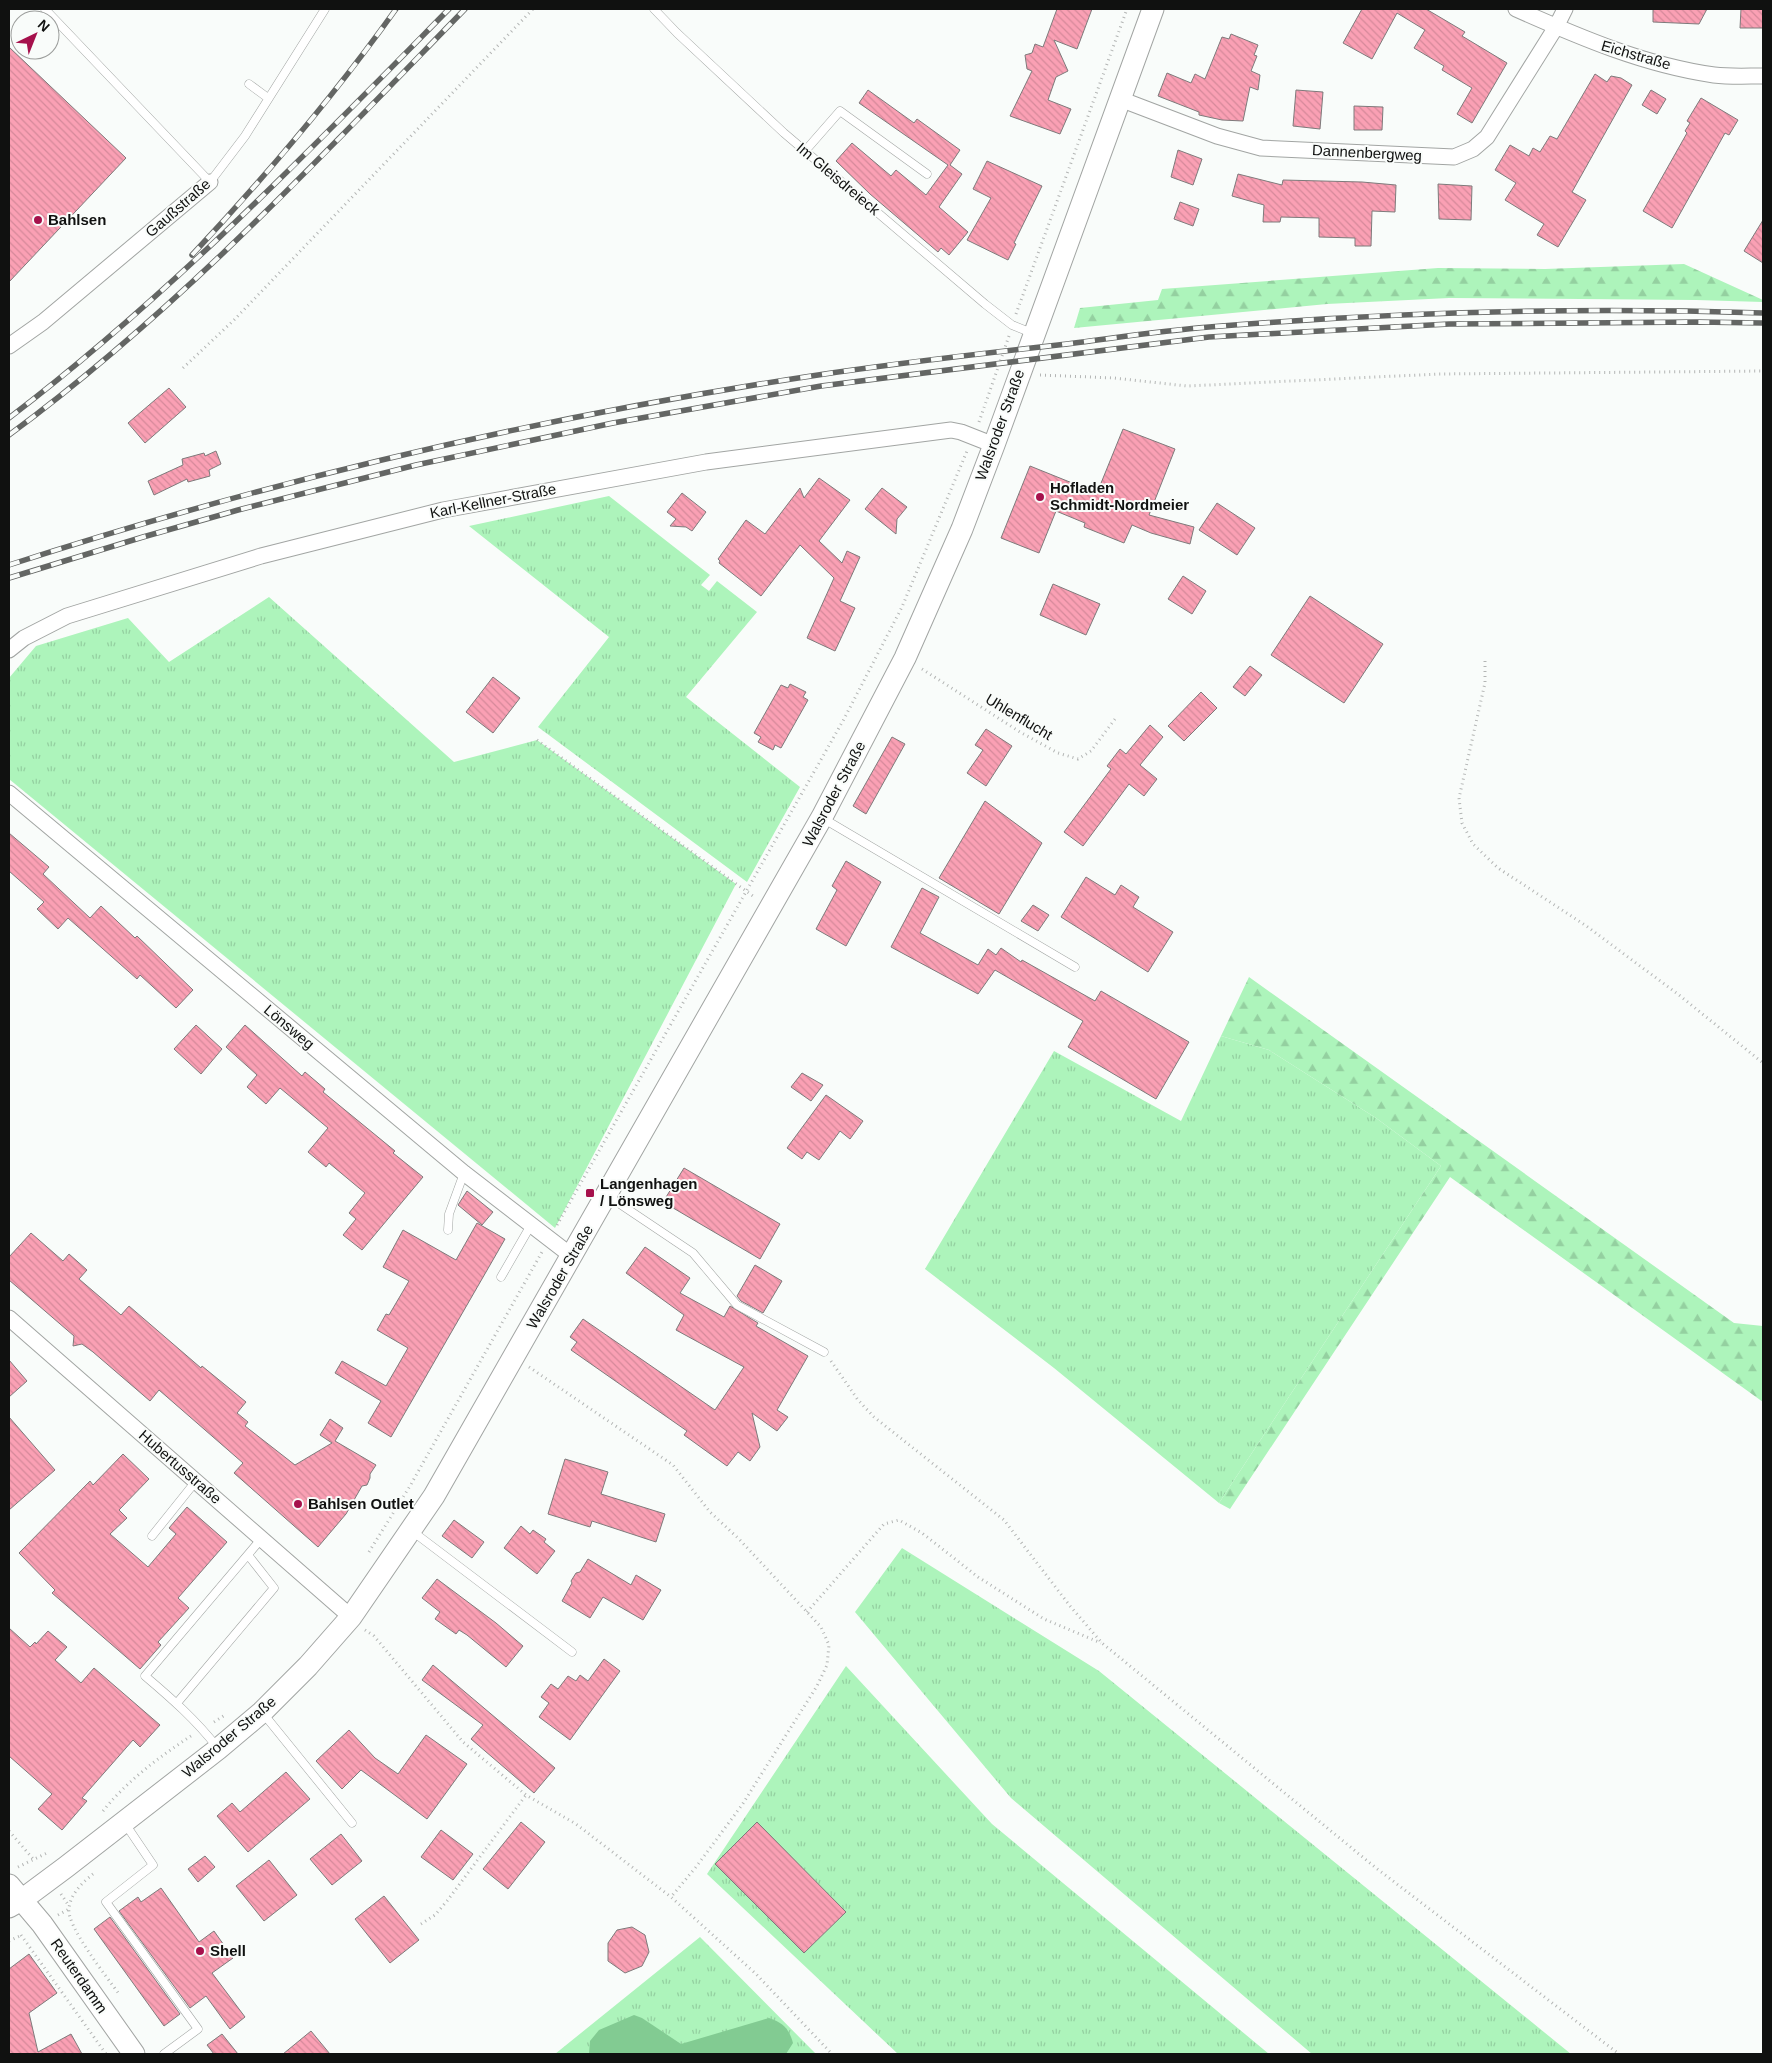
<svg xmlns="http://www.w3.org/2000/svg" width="1772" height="2063" font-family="Arial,sans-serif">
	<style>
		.grass { fill: url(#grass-tufts) }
		.forest { fill: url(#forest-firs) }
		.water { fill: #82cb92 }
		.building { fill: url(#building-back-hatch); stroke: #7e7a7b }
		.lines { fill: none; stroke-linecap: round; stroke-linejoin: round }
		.lane-casing { stroke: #a2a5a3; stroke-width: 9 }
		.street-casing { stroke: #a2a5a3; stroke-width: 17 }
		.secondary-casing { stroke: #a2a5a3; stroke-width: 23 }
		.path { stroke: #b3b5b4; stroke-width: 3; stroke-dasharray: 1 4; stroke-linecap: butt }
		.lane { stroke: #fff; stroke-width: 8 }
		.street { stroke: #fff; stroke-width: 15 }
		.secondary { stroke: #fff; stroke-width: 21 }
		.rail-casing { stroke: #646664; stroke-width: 5.5 }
		.rail { stroke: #f9fcfa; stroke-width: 4; stroke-dasharray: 11; stroke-linecap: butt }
		.poi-dot { fill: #a6114c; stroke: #f9fcfa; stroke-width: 2 }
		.labels { text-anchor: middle; stroke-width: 4; stroke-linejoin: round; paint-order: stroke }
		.street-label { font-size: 15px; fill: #101110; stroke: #f9fcfa }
		.poi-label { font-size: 15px; font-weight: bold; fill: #101110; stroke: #f9fcfa; text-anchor: start }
	</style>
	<defs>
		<pattern id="grass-tufts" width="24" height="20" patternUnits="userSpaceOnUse" patternTransform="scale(1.25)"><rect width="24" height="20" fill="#adf4bb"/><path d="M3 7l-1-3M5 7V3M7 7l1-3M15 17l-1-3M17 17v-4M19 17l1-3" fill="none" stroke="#94d0a0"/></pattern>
		<pattern id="forest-firs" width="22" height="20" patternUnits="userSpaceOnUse" patternTransform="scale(1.25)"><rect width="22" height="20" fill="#adf4bb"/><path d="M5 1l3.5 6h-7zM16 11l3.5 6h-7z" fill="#94d0a0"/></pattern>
		<pattern id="building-back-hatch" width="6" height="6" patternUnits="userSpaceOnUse" patternTransform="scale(1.25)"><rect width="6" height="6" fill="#faa0b4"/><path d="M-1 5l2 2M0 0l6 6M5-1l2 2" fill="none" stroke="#d5899a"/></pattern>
	</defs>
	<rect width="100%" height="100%" fill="#f9fcfa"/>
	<path class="grass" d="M609,496L710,575L701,585L709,591L717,581L757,612L686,697L800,787L747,882L538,727L609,637L469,526Z
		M269,597L454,762L537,740L736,884L555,1228L9,779V678L36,646L128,618L169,662Z
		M1221,1036L1269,1050L1376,1118L1441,1166L1219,1503L1054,1368L925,1269L1054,1051L1181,1121Z
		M902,1548L1099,1671L1571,2054H1312L1011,1798L855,1612Z
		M846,1666L992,1824L1269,2054H898L707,1874Z
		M700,1937L816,2054H555Z"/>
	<path class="forest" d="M1684,264L1763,300V302L1696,300L1449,298L1327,304L1074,328L1080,308L1158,300L1162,289L1438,268L1545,269Z
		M1249,977L1734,1323L1763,1326V1402L1450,1177L1230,1509L1219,1503L1441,1166L1376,1118L1269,1050L1221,1036Z"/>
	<path class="water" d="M634,2015L642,2018L681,2044L769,2018C784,2023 789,2029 793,2043L786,2054H589L590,2041L599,2030Z"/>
	<path class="building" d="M1057,9H1092L1077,49L1054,40L1068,71L1056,77L1048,100L1071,109L1060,134L1010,116L1032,71L1027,69L1025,55L1032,53L1035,44L1043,47Z
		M1362,9H1426L1465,32L1462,36L1507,63L1472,123L1457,114L1472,88L1442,70L1444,66L1414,48L1425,30L1397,13L1372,59L1343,43Z
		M1653,9H1707L1699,24L1653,22Z
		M1741,9H1763V28H1740Z
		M1231,34L1258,45L1254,55L1257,56L1251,71L1260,75L1258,90L1250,87L1243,121L1222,120L1199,115V112L1158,96L1167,73L1191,83L1195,74L1205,79L1222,37L1229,39Z
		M9,47L126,158L9,282Z
		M1595,74L1607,82L1611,76L1621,78L1632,85L1572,192L1586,200L1558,247L1537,235L1544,224L1505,200L1516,183L1495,170L1510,145L1529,156L1533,148L1540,152L1550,136L1557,139Z
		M868,90L914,123L917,119L960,150L950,165L962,174L939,207L968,232L949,255L941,248L938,252L870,194L836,161L852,143L891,176L896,170L926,195L948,165L859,103Z
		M1296,90L1323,92L1320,129L1293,126Z
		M1651,90L1666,99L1657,114L1642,105Z
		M1701,98L1738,120L1729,135L1725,133L1672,228L1643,211L1687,133L1685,131L1690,123L1687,121Z
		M1354,106L1383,107L1382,130H1354Z
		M1178,150L1202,159L1193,185L1171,177Z
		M987,161L1042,186L1014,243L1016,244L1008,260L967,240L991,198L973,189Z
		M1238,174L1282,185L1283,180L1362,182L1396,185L1395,212L1372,211L1371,246H1355V238L1319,237V218L1281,217L1280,222H1263L1264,205L1232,196Z
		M1438,184L1472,186L1471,220L1439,219Z
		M1180,202L1199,209L1193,226L1174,219Z
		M1763,220V263L1744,251Z
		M169,388L186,407L145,443L128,423Z
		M1123,429L1175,449L1149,515L1194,527L1190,544L1151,533L1132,525L1124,543L1084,527L1085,523L1056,511L1039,553L1001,538L1030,466L1097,493Z
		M216,451L221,464L209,470L210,476L188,482L187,479L154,495L148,481L183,465L182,459L204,453L205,456Z
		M819,478L850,500L819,541L842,563L847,551L860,557L840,601L855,608L835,651L807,638L834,578L800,545L761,596L719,563L720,561L718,559L746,520L765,534L800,488L804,498Z
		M882,488L907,507L897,519L896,534L865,509Z
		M682,493L706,512L692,531L686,527L670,526L676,519L667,512Z
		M1217,503L1255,528L1237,555L1199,530Z
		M1183,576L1206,591L1192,614L1168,599Z
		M1053,584L1100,604L1086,635L1040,615Z
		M1310,596L1383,644L1344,703L1271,655Z
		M1250,666L1262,675L1245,696L1233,687Z
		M493,677L520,698L493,733L466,712Z
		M790,684L806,692L803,697L808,700L781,748L775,745L773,750L758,742L761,737L754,733L781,685L788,688Z
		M1201,692L1217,708L1184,741L1168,726Z
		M1150,725L1163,737L1140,765L1157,779L1144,796L1129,784L1083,846L1064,832L1111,769L1107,766L1120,749L1126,754Z
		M986,729L1012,746L986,786L967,773L983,750L975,745Z
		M892,737L905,744L866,814L853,806Z
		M985,801L1042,843L999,914L939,878Z
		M9,833L49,867L43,874L90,918L101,906L135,938L137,936L193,990L176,1008L140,975L137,979L68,918L58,929L37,909L44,902L9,871Z
		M846,861L881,882L846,946L816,929L837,890L832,886Z
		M1086,877L1115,895L1121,885L1139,897L1133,907L1173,932L1148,972L1061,917Z
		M922,888L939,897L920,933L978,965L988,949L996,955L1001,948L1021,962L1022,960L1095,1001L1101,991L1189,1042L1156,1099L1068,1047L1083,1021L995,970L978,994L891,947Z
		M1033,905L1049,915L1038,931L1021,921Z
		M196,1025L222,1049L201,1074L174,1049Z
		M245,1025L302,1076L305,1072L325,1089L323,1092L395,1151L393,1153L423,1177L362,1250L343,1235L356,1219L349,1213L365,1193L329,1163L326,1167L308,1152L328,1128L280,1088L266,1104L247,1087L257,1075L226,1047Z
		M802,1073L823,1085L811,1101L791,1087Z
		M826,1095L863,1121L850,1139L840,1131L819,1160L807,1152L802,1159L787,1148Z
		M684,1168L780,1224L760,1259L663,1202Z
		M467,1191L493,1212L482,1225L458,1205Z
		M477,1223L505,1239L391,1437L368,1423L381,1401L335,1373L342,1361L386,1386L408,1348L377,1330L386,1314L389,1315L409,1281L383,1267L403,1230L456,1260Z
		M31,1233L63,1261L69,1254L87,1270L79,1279L121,1315L129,1306L201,1368L202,1366L246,1402L237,1413L248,1422L245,1426L295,1465L332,1443L320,1435L330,1419L343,1428L335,1441L376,1465L370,1474V1478L367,1485L362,1486L346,1514L318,1547L234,1473L243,1463L159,1390L150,1401L93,1352L82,1344L73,1346L74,1336L9,1280V1257Z
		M645,1247L690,1278L680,1293L724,1317L730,1306L758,1323L756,1326L808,1356L777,1410L788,1417L777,1431L752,1413L760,1447L750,1461L738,1452L727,1466L684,1435L687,1431L571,1350L577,1342L570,1337L583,1319L715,1410L744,1367L676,1330L684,1315L626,1273Z
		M755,1265L782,1281L763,1313L741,1301L737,1296Z
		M9,1360L27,1381L9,1397Z
		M9,1417L55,1470L9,1510Z
		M123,1454L149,1479L119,1510L127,1518L110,1534L148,1567L176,1534L169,1528L187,1507L227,1542L178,1598L189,1608L158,1642L161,1645L140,1669L52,1593L55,1590L19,1553L90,1481L93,1485Z
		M565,1459L608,1472L601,1494L665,1514L656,1542L592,1521L590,1527L548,1514Z
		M454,1520L484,1542L472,1558L442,1536Z
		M521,1526L530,1534L533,1530L546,1539L544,1542L555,1551L537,1574L504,1548Z
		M588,1559L631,1585L636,1575L661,1590L643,1620L603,1597L590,1618L562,1601L572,1583L571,1581L576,1573L580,1572Z
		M437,1579L496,1623L523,1646L506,1667L467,1635L459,1630L456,1634L435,1619L440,1612L422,1598Z
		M9,1628L30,1647L35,1642L36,1644L48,1631L67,1647L55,1660L81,1683L94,1668L160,1725L140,1747L133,1740L82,1798L87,1801L62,1830L38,1809L52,1794L9,1756Z
		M604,1659L620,1671L570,1740L539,1717L549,1703L541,1697L551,1684L558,1689L568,1676L576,1681L580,1675L588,1681Z
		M433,1665L555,1768L534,1793L471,1739L483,1725L422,1680Z
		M349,1730L375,1758L398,1774L426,1735L467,1764L427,1819L361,1770L342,1789L316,1761Z
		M286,1772L310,1799L248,1852L217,1816L232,1803L240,1812Z
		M521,1822L545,1842L508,1889L483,1869Z
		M757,1822L846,1912L804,1953L715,1864Z
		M441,1830L473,1854L453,1880L421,1857Z
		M341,1834L362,1861L332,1885L310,1859Z
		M205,1856L215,1867L198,1882L188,1869Z
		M269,1860L297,1895L264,1921L236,1886Z
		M161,1888L199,1942L214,1931L233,1958L212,1973L245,2017L230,2029L206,1996L190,2008L119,1911L138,1897L141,1902Z
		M384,1896L419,1940L390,1963L355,1919Z
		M110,1917L180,2014L164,2026L94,1929Z
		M632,1927L645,1935L649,1952L642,1966L625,1973L608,1961V1943L617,1930Z
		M29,1954L57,1993L29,2013L38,2052L71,2034L82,2054H9V1969Z
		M311,2031L330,2054H283Z
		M222,2034L238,2054H214L207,2045Z"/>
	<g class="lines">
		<g class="lane-casing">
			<path id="lane" d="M45,9L210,182L245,136L325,9
				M654,9L677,33L784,133L985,304L1012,325L1032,333
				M249,84L268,98
				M805,151L840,111L927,174
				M824,819L1075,967
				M608,1196L693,1253L737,1305L824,1352
				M448,1230L449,1214L464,1173
				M501,1277L531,1225
				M412,1531L572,1652
				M152,1536L196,1481
				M177,1703L274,1588L248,1555
				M262,1712L352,1823
				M217,1747C196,1720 171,1698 145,1676L262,1538
				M124,1822L153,1865L106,1902L198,2029L164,2054"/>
		</g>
		<g class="street-casing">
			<path id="street" d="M1516,9C1579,37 1644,65 1714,75C1730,77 1747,76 1763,76
				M1120,99L1217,136L1261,148L1454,157L1473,149L1487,137L1556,27L1565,9
				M9,346L43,322L210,182
				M9,650L24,638L67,616L261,556L443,510L706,462L951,430L961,432L994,445
				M9,793L464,1173L573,1257
				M9,1318L351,1617"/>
		</g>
		<g class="secondary-casing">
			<path id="secondary" d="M9,1885L42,1924L134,2054
				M9,1907L23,1899L66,1867L218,1749L262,1712L308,1666L351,1617L434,1496L822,817L905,658L962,529L994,445L1153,9"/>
		</g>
		<path class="path" d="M1016,314L1127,9
			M183,368L234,320L533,9
			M1040,375L1114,378L1187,386L1439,374L1763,371
			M979,422L1009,336
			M1485,661V683L1459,798L1462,823L1473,844L1498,868L1585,925L1679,995L1763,1063
			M922,669L1020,732L1058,753L1078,759L1091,751L1115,719
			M537,740L753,896
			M557,1225L844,719L902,607L967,451
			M831,1361L858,1400L874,1417L1004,1520L1070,1606L1102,1643L1376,1868L1619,2054
			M529,1367L673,1465L710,1512L739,1539L807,1612L821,1627L829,1645L827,1665L817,1686L742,1805L696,1867L671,1897
			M369,1552L410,1486L542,1252
			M807,1612L884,1524L899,1520L922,1533L978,1577L1044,1619L1101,1643
			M365,1630L374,1636L463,1742L526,1795L576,1824L671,1897L756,1974L832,2054
			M214,1722L225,1715
			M103,1811C127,1781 159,1757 191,1736
			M9,1831L35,1861
			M18,1867L49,1852
			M93,1874C83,1882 71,1893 69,1908C66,1926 107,1977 119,1994
			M61,1894L69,1906
			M58,1915L69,1909
			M421,1924L435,1915L447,1901L526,1795
			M21,1935L106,2054
			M9,1941L22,1935"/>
		<use href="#lane" class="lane"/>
		<use href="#street" class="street"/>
		<use href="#secondary" class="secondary"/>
		<g class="rail-casing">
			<path id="rail" d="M192,255C265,177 334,96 396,9
				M9,418C169,296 308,152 449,9
				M9,435C177,311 320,158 465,9
				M9,565C272,480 544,416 818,375C898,363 978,354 1058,345C1108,339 1158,331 1209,327C1393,312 1579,307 1763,313
				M9,578L143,537L238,510L416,465L613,423L821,386L1209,337L1449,324L1697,322L1763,323"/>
		</g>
		<use href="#rail" class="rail"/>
	</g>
	<g class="poi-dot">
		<circle cx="38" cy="220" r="5"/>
		<circle cx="1040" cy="497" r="5"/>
		<rect x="585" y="1188" width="10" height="10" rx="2.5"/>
		<circle cx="298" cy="1504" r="5"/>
		<circle cx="200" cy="1951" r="5"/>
	</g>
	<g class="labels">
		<g class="street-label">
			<text transform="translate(1636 55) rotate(16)" y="5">Eichstraße</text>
			<text transform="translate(1367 153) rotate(3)" y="5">Dannenbergweg</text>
			<text transform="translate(838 179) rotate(40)" y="5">Im Gleisdreieck</text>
			<text transform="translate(178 208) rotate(-41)" y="5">Gaußstraße</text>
			<text transform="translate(1000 425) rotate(-70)" y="5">Walsroder Straße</text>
			<text transform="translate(493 501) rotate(-11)" y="5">Karl-Kellner-Straße</text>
			<text transform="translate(1019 717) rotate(31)" y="5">Uhlenflucht</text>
			<text transform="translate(834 794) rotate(-62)" y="5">Walsroder Straße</text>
			<text transform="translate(289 1027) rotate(40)" y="5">Lönsweg</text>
			<text transform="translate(560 1277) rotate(-60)" y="5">Walsroder Straße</text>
			<text transform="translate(180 1467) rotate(41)" y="5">Hubertusstraße</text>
			<text transform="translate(229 1737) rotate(-40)" y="5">Walsroder Straße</text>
			<text transform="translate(79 1976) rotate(55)" y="5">Reuterdamm</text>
		</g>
		<g class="poi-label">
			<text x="48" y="225">Bahlsen</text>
			<text x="1050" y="493">Hofladen<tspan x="1050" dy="17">Schmidt-Nordmeier</tspan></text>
			<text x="600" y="1189">Langenhagen<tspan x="600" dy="17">/ Lönsweg</tspan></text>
			<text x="308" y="1509">Bahlsen Outlet</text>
			<text x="210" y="1956">Shell</text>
		</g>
	</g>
	<rect width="1772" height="2063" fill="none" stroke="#101110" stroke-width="20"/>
	<g transform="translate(35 35) rotate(43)"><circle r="24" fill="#f9fcfa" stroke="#9c9e9c"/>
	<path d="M0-4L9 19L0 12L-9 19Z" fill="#a6114c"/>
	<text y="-8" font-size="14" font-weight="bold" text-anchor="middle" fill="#101110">N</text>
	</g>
</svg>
